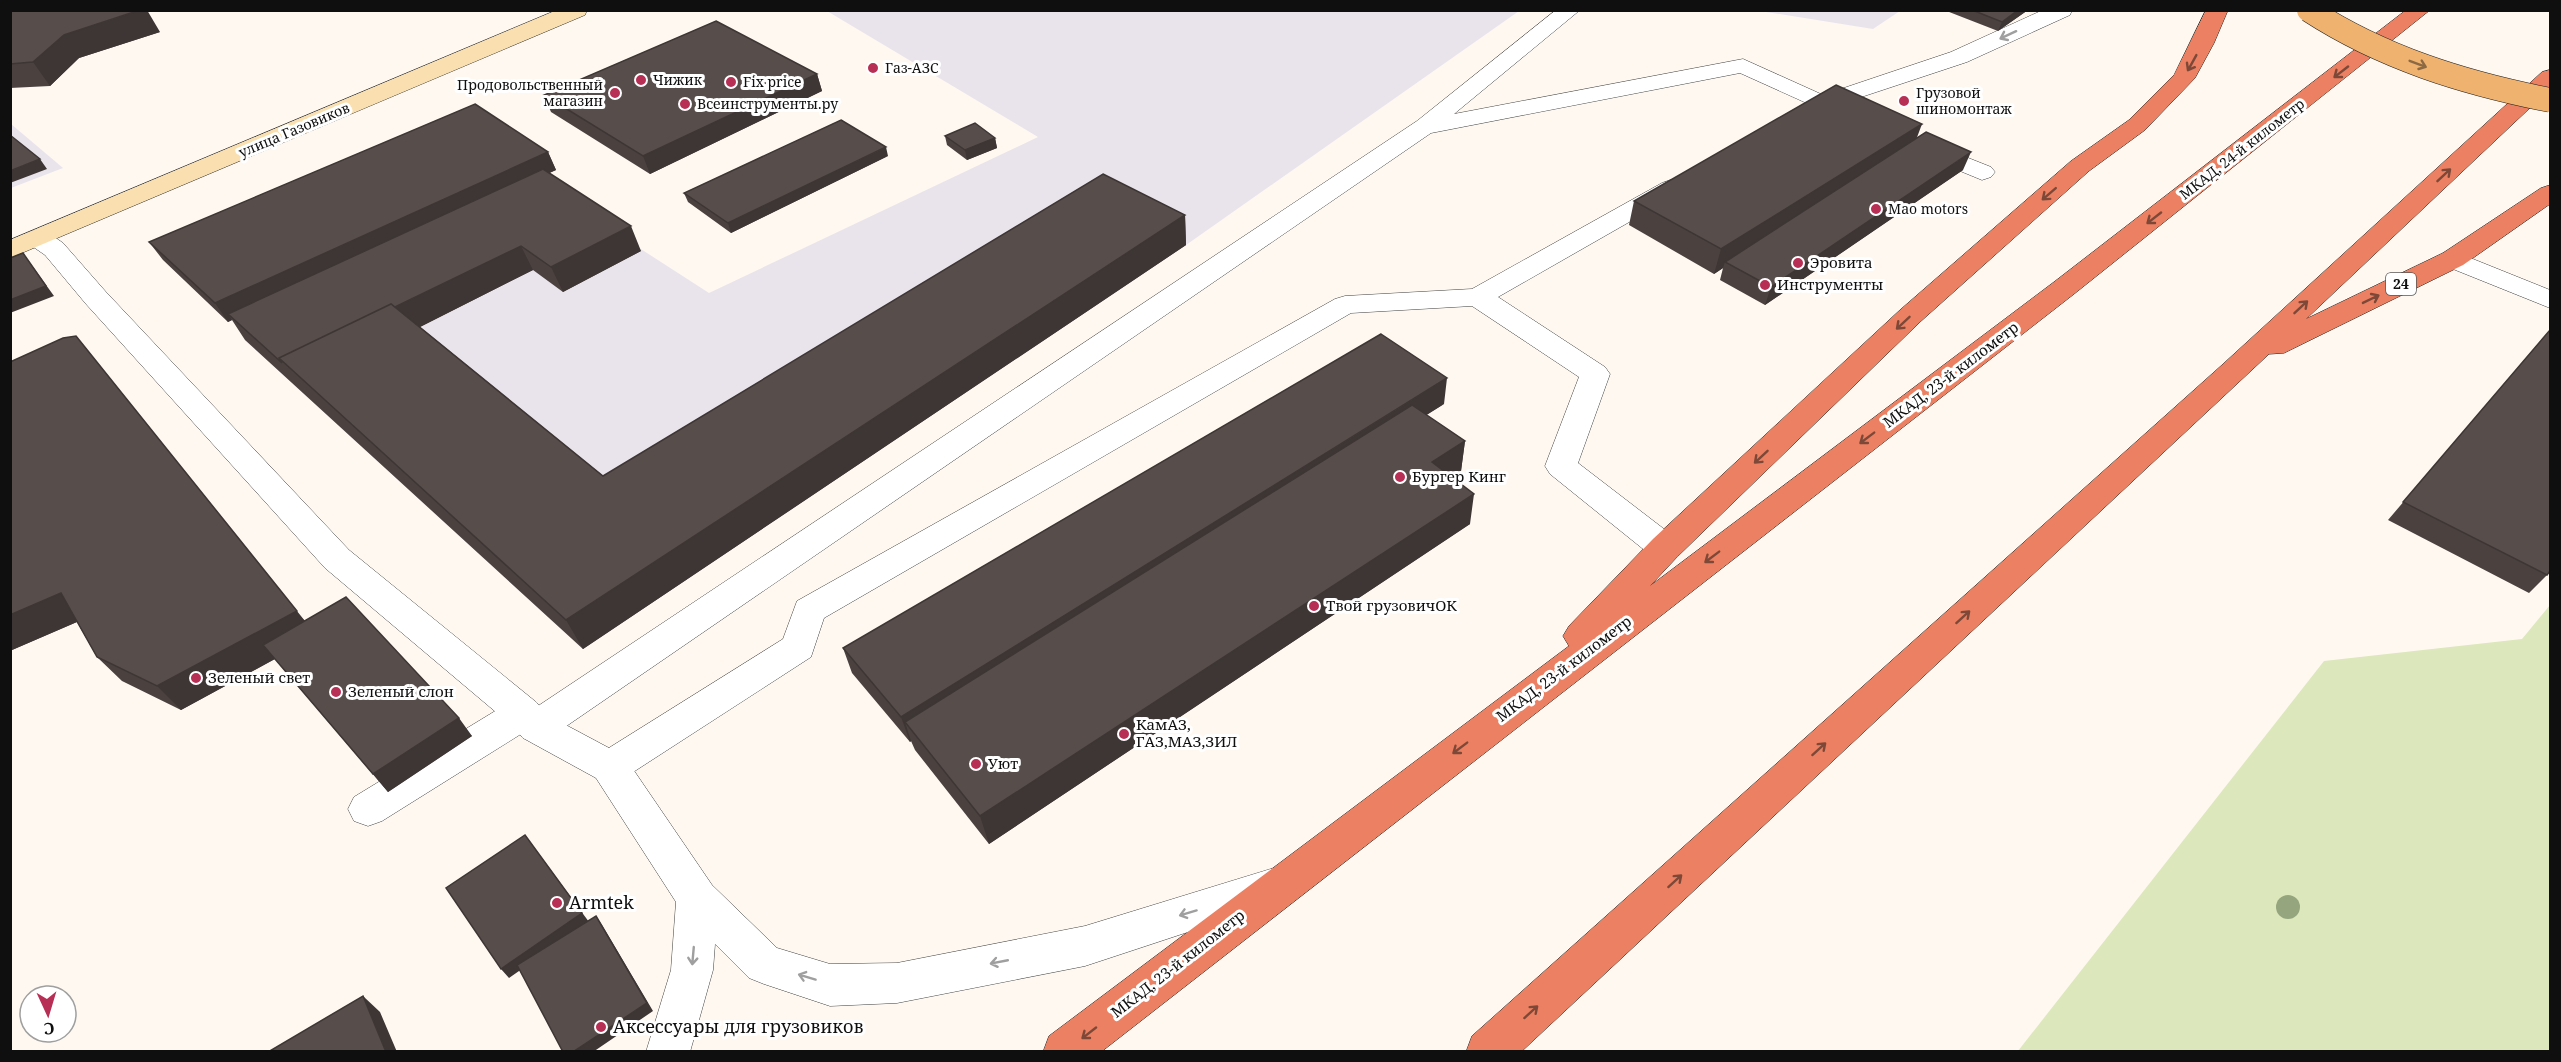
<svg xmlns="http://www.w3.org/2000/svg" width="2561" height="1062" font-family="'Noto Serif',serif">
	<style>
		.industrial { fill: #e9e4ec }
		.green { fill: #dde7bc }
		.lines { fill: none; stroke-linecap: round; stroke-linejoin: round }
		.lane-casing { stroke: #424242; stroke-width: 1 }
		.street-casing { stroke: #424242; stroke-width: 1 }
		.secondary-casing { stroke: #313131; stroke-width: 1 }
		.highway-casing { stroke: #202020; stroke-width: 1 }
		.lane { fill: #fff; fill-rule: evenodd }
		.street { fill: #fff; fill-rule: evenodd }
		.secondary { fill: #fae0b0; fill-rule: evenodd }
		.highway { fill: #eb8062; fill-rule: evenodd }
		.primary-bridge-casing { stroke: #202020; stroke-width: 25; stroke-linecap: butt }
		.primary-bridge { stroke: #f0b26f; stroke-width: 24 }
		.tree { fill: #95a67f }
		.wall { fill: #4b4240 }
		.shaded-wall { fill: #3d3634 }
		.building { fill: #574d4b; stroke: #3d3634; stroke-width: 1.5 }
		.oneway { stroke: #9f9f9f }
		.oneway2 { stroke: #7d4838 }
		.oneway3 { stroke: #8b6944 }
		.poi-dot { fill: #b72f55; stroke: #fff; stroke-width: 2 }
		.labels { text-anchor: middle; stroke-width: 6; stroke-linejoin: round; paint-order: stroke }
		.far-poi-label { font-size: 14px; fill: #0f0f0f; stroke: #fff; text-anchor: start }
		.far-street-label { font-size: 14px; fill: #0f0f0f; stroke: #fff }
		.shield { fill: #fff; stroke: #575757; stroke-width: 1.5 }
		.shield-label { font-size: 14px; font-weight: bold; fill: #0f0f0f }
		.poi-label { font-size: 15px; fill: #0f0f0f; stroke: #fff; text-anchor: start }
		.street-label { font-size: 15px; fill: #0f0f0f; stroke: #fff }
		.near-poi-label { font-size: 18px; fill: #0f0f0f; stroke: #fff; text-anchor: start }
	</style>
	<rect width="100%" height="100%" fill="#fef8f1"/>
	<path class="industrial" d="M827,11H1519L1186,245L583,649L245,340L554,193L709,293L1038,137Z
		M1760,11H1900L1873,29Z
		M11,124L63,168L11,188Z"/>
	<path class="green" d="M2550,605V1051H2018L2324,661L2522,639Z"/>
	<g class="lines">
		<g class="lane-casing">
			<path id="lane" d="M1556,10H1580L1454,114L1743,59L1823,95L1951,52L2043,10H2072L2070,15L1967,62L1822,110L1740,73L1431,133L549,738L536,742L523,738L521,734L382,821L368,826L354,821L348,809L354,797L510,702L523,698L536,702L538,706L1417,121Z
				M1923,140L1991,167L1995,172L1991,177L1982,180L1914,152L1911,147L1914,142Z
				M1671,180L1680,183L1684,188L1680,193L1498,297L1605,367L1610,374L1578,463L1677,539L1682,548L1677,557L1665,560L1653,557L1550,474L1545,466L1579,377L1472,306L1351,313L824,618L811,657L624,778L610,783L596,778L591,767L596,756L783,639L797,601L1335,299L1345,296L1472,289L1662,183Z
				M2453,251L2550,290V308L2443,265L2440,259L2443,253Z"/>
		</g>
		<g class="street-casing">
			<path id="street" d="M38,230L47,232L63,243L106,292L349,550L536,702L549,716L624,756L712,885L777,948L830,964L897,963L1085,926L1274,868L1288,873L1294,886L1288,899L1085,966L897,1003L830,1006L764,984L749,978L715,944L713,970L690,1052H646L671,970L676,902L596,778L523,738L510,724L325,568L86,304L45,255L29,244L25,238L29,232Z"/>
		</g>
		<g class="secondary-casing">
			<path id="secondary" d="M557,10H587L585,15L10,258V240Z"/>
		</g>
		<g class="highway-casing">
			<path id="highway" d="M2206,10H2228L2214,43L2195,78L2145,130L2089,171L1920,322L1677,557L1650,586L2054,282L2406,10H2430L2074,294L1101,1052H1043L1049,1036L1569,646L1563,636L1569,626L1653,539L1900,310L2071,161L2129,120L2174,75Z
				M2550,70V89L2306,319L2443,253L2541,188L2550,185V204L2463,265L2284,353L2269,354L1521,1052H1466L1472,1036L2222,365L2542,72Z"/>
		</g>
		<use href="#lane" class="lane"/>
		<use href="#street" class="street"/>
		<use href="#secondary" class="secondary"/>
		<use href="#highway" class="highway"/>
		<g class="primary-bridge-casing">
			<path id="primary-bridge" d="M2309,10C2383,58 2464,83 2550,100"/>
		</g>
		<use href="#primary-bridge" class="primary-bridge"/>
	</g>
	<circle class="tree" cx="2288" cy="907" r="12"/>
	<path class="wall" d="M10,10L160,32L79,58L50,86L10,88Z
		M1944,10H2028L1998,31Z
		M817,74L822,91L650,174L551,112L544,95Z
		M945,136L995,138L997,148L967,160L947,145Z
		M1916,138L1963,170L1765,305L1720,280L1723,268L1714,274L1629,225L1634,201Z
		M548,152L556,170L549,173L641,251L563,292L533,270L420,327L603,476L1185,215L1186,245L583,649L245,340L232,320L228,322L163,260L149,242Z
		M888,156L731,233L688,202L684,193Z
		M2550,330L2547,575L2529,593L2388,520Z
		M10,362L305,621L472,736L388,792L275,659L181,710L122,681L97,657L77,622L12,650H10Z
		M1444,404L1426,415L1465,441L1461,471L1452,477L1470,524L989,844L915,750L911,741L910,742L852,673L843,648Z"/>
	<path class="shaded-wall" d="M140,10H147L160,32L79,58L50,86L33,62L64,35Z
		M2018,10H2028L1998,31L2002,22Z
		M817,74L822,91L650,174L643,156Z
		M1922,124L1913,148L1725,262L1723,268L1714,274L1721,249Z
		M995,138L997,148L967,160L965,150Z
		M886,147L888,156L731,233L728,223Z
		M548,152L556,170L233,319L228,314L232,320L228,322L215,303Z
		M1971,152L1963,170L1765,305L1771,287Z
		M40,159L47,169L10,183V171Z
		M1185,215L1186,245L583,649L566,620Z
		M631,226L641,251L563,292L551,267Z
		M521,246L533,270L307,384L283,362Z
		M23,253L54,296L10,313V300Z
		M76,336L317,636L181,710L157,686Z
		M1447,378L1444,404L917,737L905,722L911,741L910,742L901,717Z
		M1465,441L1461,471L1428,491L1432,462Z
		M1474,494L1470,524L989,844L980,816Z
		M61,593L86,618L12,650L10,649V615Z
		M459,718L472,736L388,792L373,774Z
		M525,835L589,922L509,978L501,969Z
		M596,916L602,925L653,1011L593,1052H573Z
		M363,996L380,1012L397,1052H386Z"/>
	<path class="building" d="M10,10H140L64,35L33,62L10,64Z
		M1972,10H2018L2002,22Z
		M716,21L817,74L643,156L544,95Z
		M1836,85L1922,124L1721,249L1634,201Z
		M475,104L548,152L215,303L149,242Z
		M841,120L886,147L728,223L684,193Z
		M975,123L995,138L965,150L945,136Z
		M1926,132L1971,152L1771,287L1725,262Z
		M10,135L40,159L10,171Z
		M543,169L631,226L551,267L521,246L395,307L391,304L279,358L282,363L228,314Z
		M1103,174L1185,215L566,620L279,358L391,304L603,476Z
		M23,253L46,286L10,300V258Z
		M2550,330V571L2547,575L2403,502Z
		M1381,334L1447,378L901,717L843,648Z
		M76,336L297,611L157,686L97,657L61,593L10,615V362L63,338Z
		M1412,405L1465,441L1432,462L1474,494L980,816L905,722Z
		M346,597L459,718L373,774L263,645Z
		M525,835L582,913L501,969L446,888Z
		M596,916L647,1003L573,1052H563L517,965Z
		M363,996L386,1052H268Z"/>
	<defs><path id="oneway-shaft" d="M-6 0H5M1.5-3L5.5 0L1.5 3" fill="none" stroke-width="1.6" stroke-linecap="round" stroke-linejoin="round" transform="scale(1.5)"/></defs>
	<g class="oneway">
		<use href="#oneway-shaft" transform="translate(2008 35) rotate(155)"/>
		<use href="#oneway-shaft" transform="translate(1188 913) rotate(163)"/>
		<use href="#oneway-shaft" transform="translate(693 956) rotate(95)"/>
		<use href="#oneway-shaft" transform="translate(999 962) rotate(169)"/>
		<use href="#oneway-shaft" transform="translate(807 977) rotate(-163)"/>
	</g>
	<g class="oneway2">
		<use href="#oneway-shaft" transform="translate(2192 63) rotate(119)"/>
		<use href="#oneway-shaft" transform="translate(2341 72) rotate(142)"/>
		<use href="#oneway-shaft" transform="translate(2444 175) rotate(-43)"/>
		<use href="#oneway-shaft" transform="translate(2049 194) rotate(139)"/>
		<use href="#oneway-shaft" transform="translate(2154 218) rotate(142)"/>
		<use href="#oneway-shaft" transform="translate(2371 299) rotate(-26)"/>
		<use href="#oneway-shaft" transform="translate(2301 307) rotate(-43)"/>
		<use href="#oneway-shaft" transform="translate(1903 323) rotate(137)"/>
		<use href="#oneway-shaft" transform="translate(1867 438) rotate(143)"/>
		<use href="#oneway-shaft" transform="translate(1761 457) rotate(137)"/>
		<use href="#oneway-shaft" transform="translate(1712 557) rotate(143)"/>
		<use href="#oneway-shaft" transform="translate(1963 617) rotate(-42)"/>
		<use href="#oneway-shaft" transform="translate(1460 748) rotate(143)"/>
		<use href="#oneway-shaft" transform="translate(1819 749) rotate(-42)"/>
		<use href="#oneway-shaft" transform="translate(1675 881) rotate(-42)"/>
		<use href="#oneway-shaft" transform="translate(1531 1012) rotate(-42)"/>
		<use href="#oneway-shaft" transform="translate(1089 1033) rotate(142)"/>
	</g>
	<use class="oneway3" href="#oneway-shaft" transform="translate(2418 64) rotate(21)"/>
	<g class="poi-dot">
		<circle cx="873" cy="68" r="6"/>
		<circle cx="641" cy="80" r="6"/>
		<circle cx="731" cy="82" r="6"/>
		<circle cx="615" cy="93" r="6"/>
		<circle cx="1904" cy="101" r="6"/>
		<circle cx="685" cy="104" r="6"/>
		<circle cx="1876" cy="209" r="6"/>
		<circle cx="1798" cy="263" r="6"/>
		<circle cx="1765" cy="285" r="6"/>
		<circle cx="1400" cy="477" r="6"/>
		<circle cx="1314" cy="606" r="6"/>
		<circle cx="196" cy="678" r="6"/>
		<circle cx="336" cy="692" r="6"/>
		<circle cx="1124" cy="734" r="6"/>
		<circle cx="976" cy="764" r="6"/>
		<circle cx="557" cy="903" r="6"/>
		<circle cx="601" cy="1027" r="6"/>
	</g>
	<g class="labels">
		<g class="far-poi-label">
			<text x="885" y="73">Газ-АЗС</text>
			<text x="653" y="85">Чижик</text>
			<text x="743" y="87">Fix price</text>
			<text x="603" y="90" text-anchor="end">Продовольственный<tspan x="603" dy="16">магазин</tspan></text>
			<text x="1916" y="98">Грузовой<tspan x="1916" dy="16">шиномонтаж</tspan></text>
			<text x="697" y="109">Всеинструменты.ру</text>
			<text x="1888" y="214">Mao motors</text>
		</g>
		<g class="far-street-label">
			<text transform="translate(294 130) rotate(-23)" y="5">улица Газовиков</text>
			<text transform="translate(2242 149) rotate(-38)" y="5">МКАД, 24-й километр</text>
		</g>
		<rect class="shield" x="2386" y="273" width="30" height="22" rx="4.5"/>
		<g class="shield-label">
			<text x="2401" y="289">24</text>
		</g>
		<g class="poi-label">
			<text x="1810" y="268">Эровита</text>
			<text x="1777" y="290">Инструменты</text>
			<text x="1412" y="482">Бургер Кинг</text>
			<text x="1326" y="611">Твой грузовичОК</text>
			<text x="208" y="683">Зеленый свет</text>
			<text x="348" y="697">Зеленый слон</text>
			<text x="1136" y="730">КамАЗ,<tspan x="1136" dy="17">ГАЗ,МАЗ,ЗИЛ</tspan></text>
			<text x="988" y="769">Уют</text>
		</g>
		<g class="street-label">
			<text transform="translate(1951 375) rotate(-37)" y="5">МКАД, 23-й километр</text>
			<text transform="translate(1564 669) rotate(-37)" y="5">МКАД, 23-й километр</text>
			<text transform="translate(1178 964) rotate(-38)" y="5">МКАД, 23-й километр</text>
		</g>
		<g class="near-poi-label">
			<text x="569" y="909">Armtek</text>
			<text x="613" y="1033">Аксессуары для грузовиков</text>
		</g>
	</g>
	<rect width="2561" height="1062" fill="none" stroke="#0f0f0f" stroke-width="24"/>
	<g transform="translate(48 1014) rotate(176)"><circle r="28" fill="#ffffff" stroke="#9f9f9f" stroke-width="1.5"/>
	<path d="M0-4.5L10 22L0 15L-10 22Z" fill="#b72f55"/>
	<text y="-9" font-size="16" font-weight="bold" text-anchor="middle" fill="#0f0f0f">С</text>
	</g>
</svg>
